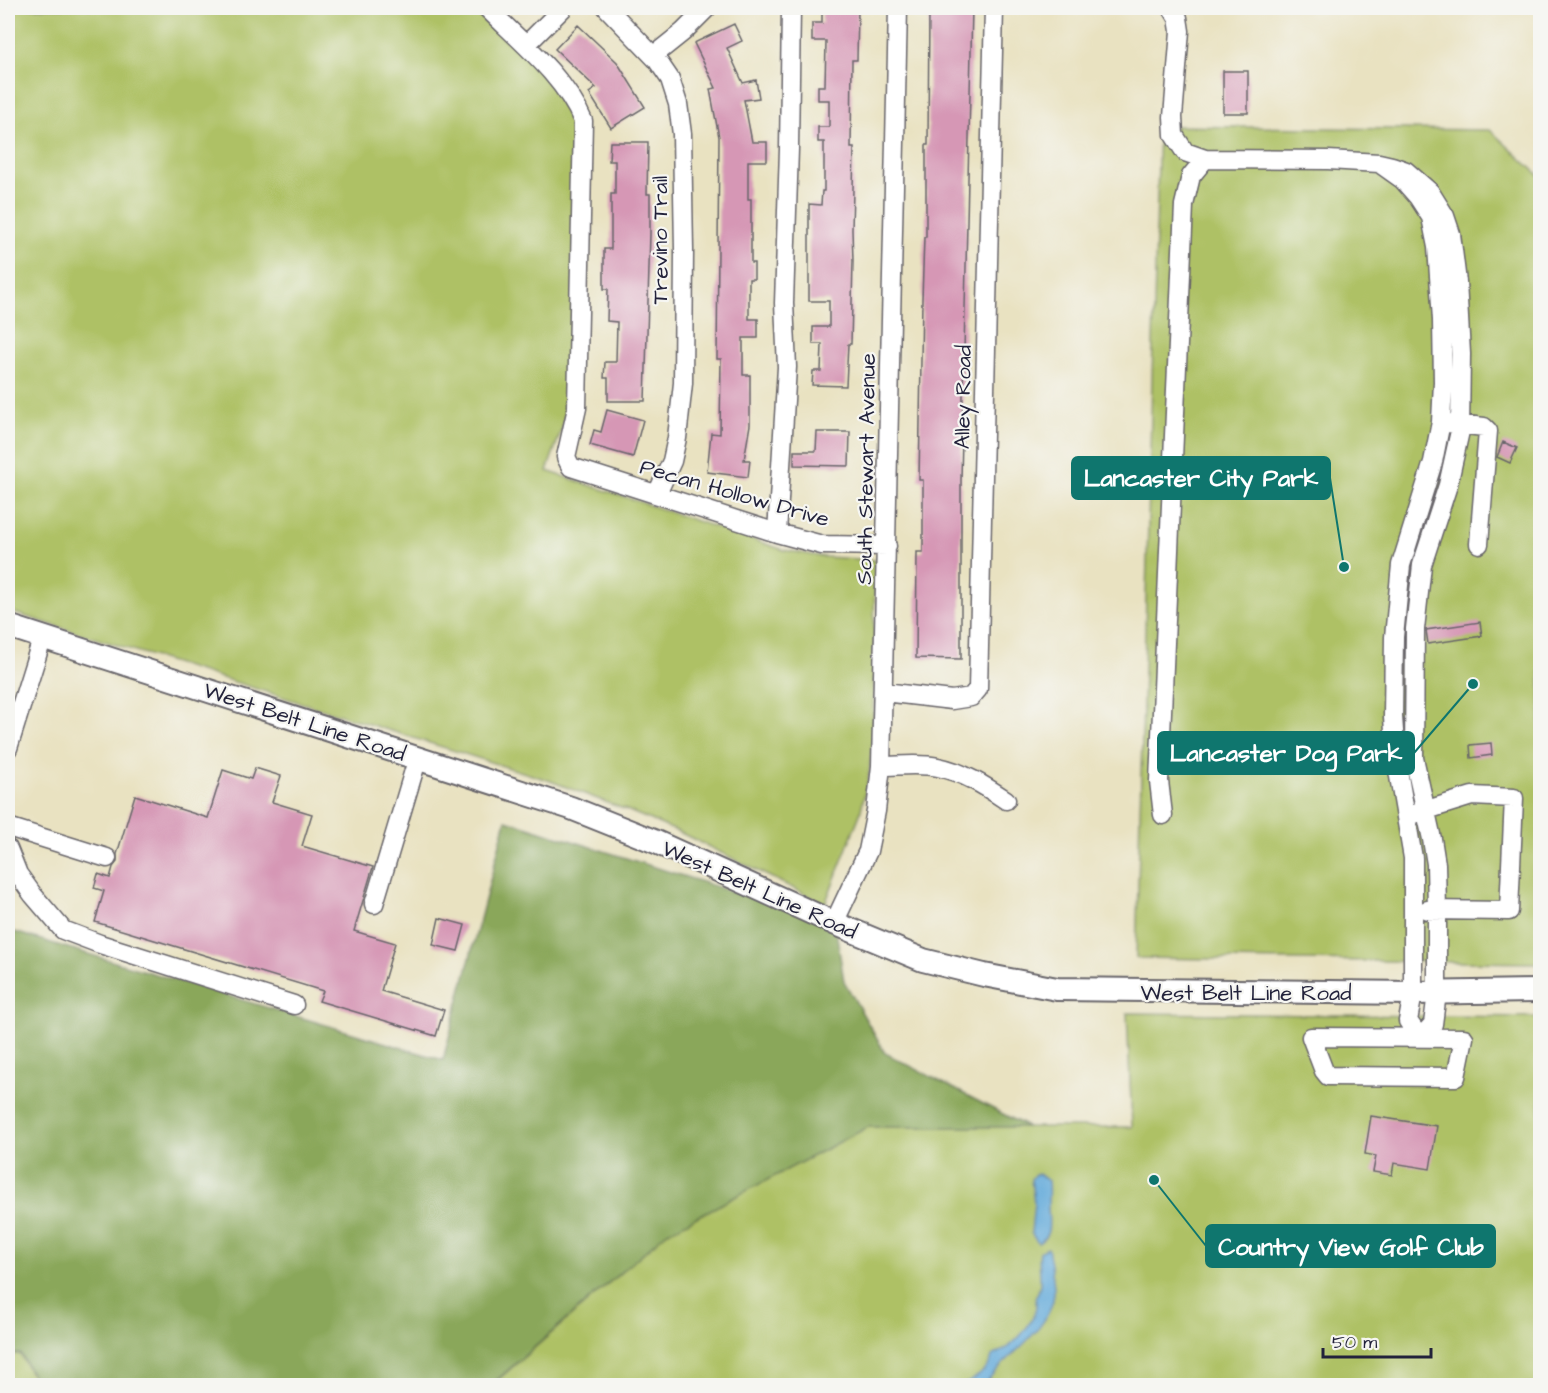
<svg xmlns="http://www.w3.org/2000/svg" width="1548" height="1393" font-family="'Architects Daughter',sans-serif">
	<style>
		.green { fill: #aec165; stroke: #687250; stroke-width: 1.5 }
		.forest { fill: #8aa75a; stroke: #56644a; stroke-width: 1.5 }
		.water { fill: #64aada; stroke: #43668a; stroke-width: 1.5 }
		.building { fill: #d697b5 }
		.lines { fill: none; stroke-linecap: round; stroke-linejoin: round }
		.minor-casing { stroke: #68656a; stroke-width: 21 }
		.major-casing { stroke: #68656a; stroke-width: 26 }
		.minor { stroke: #fff; stroke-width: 18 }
		.major { stroke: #fff; stroke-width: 22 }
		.labels { text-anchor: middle; stroke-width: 4.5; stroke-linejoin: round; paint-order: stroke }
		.street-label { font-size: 22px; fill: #22223b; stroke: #f6f6f2 }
		.leader { fill: none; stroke: #0f766e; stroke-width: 2 }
		.callout-dot { fill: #0f766e; stroke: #f6f6f2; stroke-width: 2 }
		.callout { fill: #0f766e; stroke: #0f766e; stroke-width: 2 }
		.callout-label { font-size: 24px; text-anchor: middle; font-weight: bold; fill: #fff }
	</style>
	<rect width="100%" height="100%" fill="#f6f6f2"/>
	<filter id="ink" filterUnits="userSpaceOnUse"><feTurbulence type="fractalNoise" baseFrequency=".0167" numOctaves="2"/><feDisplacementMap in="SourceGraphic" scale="12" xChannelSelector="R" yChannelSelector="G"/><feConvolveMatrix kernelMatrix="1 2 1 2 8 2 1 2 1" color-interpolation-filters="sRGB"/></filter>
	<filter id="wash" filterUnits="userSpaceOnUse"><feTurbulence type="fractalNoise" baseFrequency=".008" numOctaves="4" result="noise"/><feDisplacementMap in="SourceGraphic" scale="24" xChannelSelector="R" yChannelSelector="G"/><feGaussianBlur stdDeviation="1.35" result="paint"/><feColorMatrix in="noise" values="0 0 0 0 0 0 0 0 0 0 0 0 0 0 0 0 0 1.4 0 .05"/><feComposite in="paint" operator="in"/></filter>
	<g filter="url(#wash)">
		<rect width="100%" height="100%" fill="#e9e2c1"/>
		<path class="green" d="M8,8H481L572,102L580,124L569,396L562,428L547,471L784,550L825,557L875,560L873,735L869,775L860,814L825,904L681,833L629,811L548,780L8,611Z
			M1159,126L1490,130L1540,176V963L1136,958Z
			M1127,1013L1540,1017V1385L491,1386L666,1233L868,1127H1132Z
			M8,1354H20L37,1385H8Z"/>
		<path class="forest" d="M506,820L835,924L844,981L885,1053L1028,1127H868L666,1233L491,1385H37L21,1354H8V930L443,1060Z"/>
		<path class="water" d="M1035,1174H1039L1048,1181C1049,1190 1048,1198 1048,1207C1048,1220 1053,1236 1038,1243L1031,1233L1034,1202L1031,1179Z
			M1048,1248C1050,1259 1055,1284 1054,1294C1051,1331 1003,1357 984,1385H964C975,1378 990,1370 992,1356C996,1353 1001,1352 1005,1349C1019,1340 1041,1315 1035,1298C1045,1283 1037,1268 1040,1251Z"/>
		<g id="blocks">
			<path class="building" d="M822,8H858L857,60H852L851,148H854L852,230L853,261L851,344H848L846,386L812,385L813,371H821L822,344H813V327H829V301H809V204L821,205L822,191H824V142H818V127H829V100H818V86H825L826,41H812V23H822Z
				M929,8H972L961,480V659L916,658L917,552H923V480H919L922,300L924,237H926V145H928Z
				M734,24L742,41L727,48L743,83L756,80L759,98L744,100L752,142H767V161H748V199H751V263H754V279H749V319H758V338H743V375H750V425L744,460H750L748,477L707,472L711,433L720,434L721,359H717L719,137L710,89L716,88L694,43Z
				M578,25L617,62L645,107L611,128L589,93L596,88L555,49Z
				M1223,71H1248V113H1223Z
				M610,142H648L647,194H650V234L645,401H608V378H604L605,362H616L617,322L607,321L608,289H604V249H611V194H615V161H609Z
				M607,410L643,420L633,457L590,445L594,430L601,432Z
				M817,432H850L849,466L794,465V451H816Z
				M1503,442L1517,448L1510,463L1497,457Z
				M1480,622L1482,636L1428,644L1426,630Z
				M1491,743L1492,755L1471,758L1470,745Z
				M255,768L281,776L272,802L312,814L302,846L373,867L354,931L395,943L381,991L444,1010L436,1036L319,1001L323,991L95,922L104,891L94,888L98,874L110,878L113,867L117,862V854L135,795L208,818L223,770L251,779Z
				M439,918L465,925L458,951L433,945Z
				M1371,1116L1437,1126L1430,1169L1394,1163L1392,1175L1373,1172L1376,1156L1365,1154Z"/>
		</g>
	</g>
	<g filter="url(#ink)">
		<use href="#blocks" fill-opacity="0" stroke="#68656a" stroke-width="1.5"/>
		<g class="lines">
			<g class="minor-casing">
				<path id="minor" d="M487,8C520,41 565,77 583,121L577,408L566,457L571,467L777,533L822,545L887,546
					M607,8L657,60L670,79L678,104L682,134L684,250L683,383L677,438L672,461L657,494
					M1172,8L1178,18L1180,31L1173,117L1174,135L1185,152L1205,159L1328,160L1379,163L1392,166L1406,171L1430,192L1445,216L1451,234L1457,282L1461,354L1460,431L1448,485L1422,565L1415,629L1414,758L1432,839L1436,864L1437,910V993L1433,1024L1420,1038L1408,1021L1413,993V858L1396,759L1393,717L1394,637L1401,565L1433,462L1441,422L1443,382L1442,320L1437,247L1431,217L1418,197L1403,180L1379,163
					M526,45L563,8
					M653,56L683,32L707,8
					M1449,423L1484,427L1488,431L1479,544
					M777,533L787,367L784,303L789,149L791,8
					M884,692L952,700L971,697L978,689L994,8
					M8,748L43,636
					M881,766C899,766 920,763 938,767C963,772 985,786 1006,800
					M1414,814L1472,796L1514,798L1509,911L1427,910
					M1163,815L1159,781L1184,205L1191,176L1205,159
					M8,827L107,858
					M8,849L18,874L33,895L63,930L100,944L294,1005
					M374,904L418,757
					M834,923L868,851L876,811L881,766L898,8
					M1311,1037L1464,1038L1456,1077L1328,1076L1324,1071Z"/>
			</g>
			<g class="major-casing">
				<path id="major" d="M8,626L571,808L656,842L834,923L923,960L984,975L1057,989L1413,993L1540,991"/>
			</g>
			<use href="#minor" class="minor"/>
			<use href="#major" class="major"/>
		</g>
	</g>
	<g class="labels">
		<g class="street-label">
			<text transform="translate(659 240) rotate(-90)" y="8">Trevino Trail</text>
			<text transform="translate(962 397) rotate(-89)" y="8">Alley Road</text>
			<text transform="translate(865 469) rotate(-89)" y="8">South Stewart Avenue</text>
			<text transform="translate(735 492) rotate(16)" y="8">Pecan Hollow Drive</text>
			<text transform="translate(305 721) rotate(18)" y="8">West Belt Line Road</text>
			<text transform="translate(760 889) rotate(24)" y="8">West Belt Line Road</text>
			<text x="1246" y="1000">West Belt Line Road</text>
		</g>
	</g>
	<path class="leader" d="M1344 567L1330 478M1473 684L1414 753M1154 1180L1206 1246"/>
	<g class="callout-dot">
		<circle cx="1344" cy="567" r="6"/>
		<circle cx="1473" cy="684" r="6"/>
		<circle cx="1154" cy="1180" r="6"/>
	</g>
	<g class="callout">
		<rect x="1072" y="457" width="258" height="42" rx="6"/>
		<rect x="1158" y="732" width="256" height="42" rx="6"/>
		<rect x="1206" y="1225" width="289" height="42" rx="6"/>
	</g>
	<g class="callout-label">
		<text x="1201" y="486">Lancaster City Park</text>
		<text x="1286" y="761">Lancaster Dog Park</text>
		<text x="1351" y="1255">Country View Golf Club</text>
	</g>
	<rect width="1548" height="1393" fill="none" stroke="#f6f6f2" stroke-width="30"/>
	<path d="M1323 1348v9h108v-9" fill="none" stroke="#22223b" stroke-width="3"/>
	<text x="1332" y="1348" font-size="18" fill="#22223b" stroke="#f6f6f2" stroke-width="4.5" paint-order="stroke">50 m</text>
</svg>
